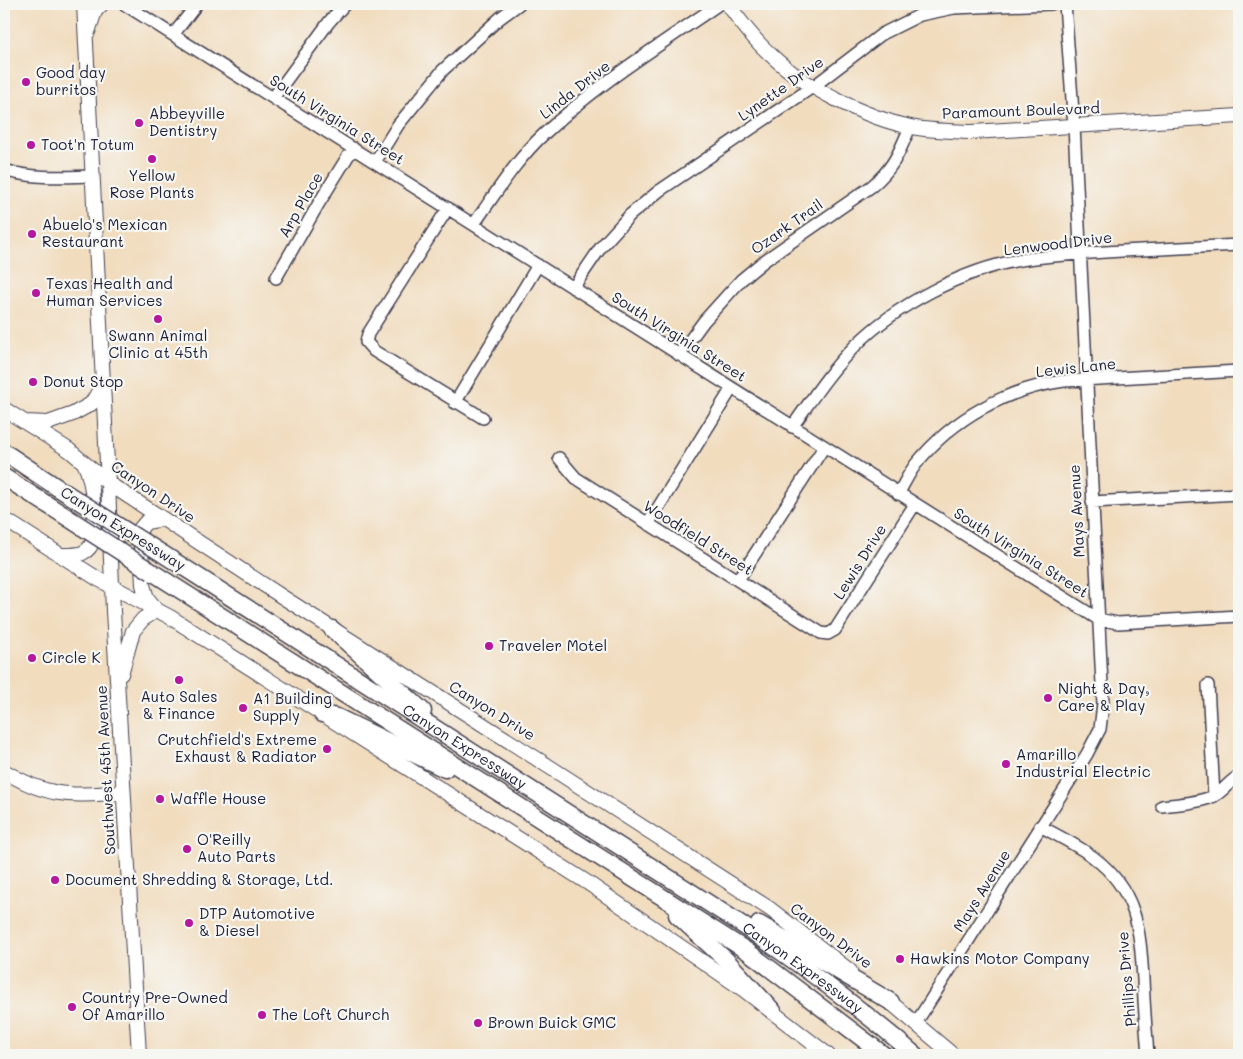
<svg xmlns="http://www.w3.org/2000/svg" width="1243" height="1059" font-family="Mali,sans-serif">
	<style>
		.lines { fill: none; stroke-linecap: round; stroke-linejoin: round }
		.minor-casing { stroke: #413e4f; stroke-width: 14 }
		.major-casing { stroke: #413e4f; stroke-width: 16 }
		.highway-casing { stroke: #413e4f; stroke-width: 19 }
		.minor { stroke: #fff; stroke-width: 11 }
		.major { stroke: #fff; stroke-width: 14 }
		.highway { stroke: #fff; stroke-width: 16 }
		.highway-bridge-casing { stroke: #413e4f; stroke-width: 19; stroke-linecap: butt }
		.highway-bridge { stroke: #fff; stroke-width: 16 }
		.poi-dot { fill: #b5179e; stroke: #f6f6f2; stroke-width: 2 }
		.labels { text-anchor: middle; stroke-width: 4.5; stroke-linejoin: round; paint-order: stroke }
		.poi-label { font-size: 15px; fill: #22223b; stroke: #f6f6f2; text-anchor: start }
		.street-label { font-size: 15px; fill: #22223b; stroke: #f6f6f2 }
	</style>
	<rect width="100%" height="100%" fill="#f6f6f2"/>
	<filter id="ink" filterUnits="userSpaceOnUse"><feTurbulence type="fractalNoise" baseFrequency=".02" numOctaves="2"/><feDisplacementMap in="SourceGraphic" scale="10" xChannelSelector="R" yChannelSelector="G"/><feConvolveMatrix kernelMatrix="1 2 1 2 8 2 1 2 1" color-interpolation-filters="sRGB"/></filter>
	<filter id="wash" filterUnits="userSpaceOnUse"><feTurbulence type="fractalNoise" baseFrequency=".0096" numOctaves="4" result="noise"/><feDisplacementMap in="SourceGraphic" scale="20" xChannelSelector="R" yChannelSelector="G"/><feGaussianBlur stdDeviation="1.12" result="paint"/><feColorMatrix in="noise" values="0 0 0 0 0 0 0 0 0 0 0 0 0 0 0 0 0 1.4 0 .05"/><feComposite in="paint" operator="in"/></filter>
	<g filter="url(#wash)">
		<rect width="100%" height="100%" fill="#f1dcbe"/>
	</g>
	<g filter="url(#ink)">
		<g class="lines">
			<g class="minor-casing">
				<path id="minor" d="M124,4L1098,619L1118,623L1239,616
					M173,35L197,4
					M273,98L329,22L345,4
					M375,162L398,125L443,70L500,18L519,4
					M4,170C33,179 62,177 93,176
					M448,208L368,334L366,342L374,351L483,418
					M474,224C496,193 516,160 544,134C597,84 660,45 719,4
					M276,278L319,203L353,148
					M573,288L601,247L630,215L659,191L814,86L882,34L920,15L954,8L1051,4
					M679,355L704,321L741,280L764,261L872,186C894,167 899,153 910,127
					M455,403L538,265
					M792,427C812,399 830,371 855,346C896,305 963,270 1020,260C1054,255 1088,253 1122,251C1161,249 1200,247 1239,245
					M559,458L576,478L821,633L828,634L835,630L915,504
					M898,494C904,484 909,473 916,464C953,418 1006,389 1064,381L1239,371
					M1092,502L1239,494
					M648,524L732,388
					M738,580L824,447
					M1208,685L1214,796
					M1162,806C1179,804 1198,803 1214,796C1224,791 1229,781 1239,776
					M1040,826C1058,836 1077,845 1093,857C1137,890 1140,929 1143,979C1144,1004 1146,1030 1148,1055
					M916,1023L1087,754L1100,729L1103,704L1074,126L1065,4"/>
			</g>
			<g class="major-casing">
				<path id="major" d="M84,4L108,483L113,611L139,1055
					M728,4C741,23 755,41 772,56C806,88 866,118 911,127C931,131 952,131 972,132L1239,116
					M88,32L95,11L102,4
					M4,409L69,450L108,483L281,596L545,764L770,909L850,971
					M26,422L48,423L73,414L91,404L103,385
					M4,519L98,579L170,617L588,883L744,990L828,1055
					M61,555C77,555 89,556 94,538C93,513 95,487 85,465
					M121,674L133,631L143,619L157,610L147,598L143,585L140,529L146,522L163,519
					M4,771C50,799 71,795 123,793
					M883,996L953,1055"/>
			</g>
			<g class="highway-casing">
				<g id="highway">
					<path d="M4,452L58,488"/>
					<path d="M4,477L48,505"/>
					<path id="s1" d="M163,554L741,924C801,965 860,1007 915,1055"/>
					<path d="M152,572L747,951L884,1055"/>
					<path d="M332,629L423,711"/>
					<path d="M322,714L337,717L445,769"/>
					<path d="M677,915L727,961L773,1011"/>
					<path d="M759,924L891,1002"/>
				</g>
			</g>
			<use href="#minor" class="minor"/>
			<use href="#major" class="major"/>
			<use href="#highway" class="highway"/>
			<g class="highway-bridge-casing">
				<path id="highway-bridge" d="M58,488L163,554
					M48,505L152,572"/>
			</g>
			<use href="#highway-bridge" class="highway-bridge"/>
		</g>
	</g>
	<g class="poi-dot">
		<circle cx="26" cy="82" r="5"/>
		<circle cx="139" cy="123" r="5"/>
		<circle cx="31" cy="145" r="5"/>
		<circle cx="152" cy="159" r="5"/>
		<circle cx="32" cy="234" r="5"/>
		<circle cx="36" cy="293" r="5"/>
		<circle cx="158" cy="319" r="5"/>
		<circle cx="33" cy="382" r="5"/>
		<circle cx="489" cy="646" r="5"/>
		<circle cx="32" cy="658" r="5"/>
		<circle cx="179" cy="680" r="5"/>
		<circle cx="1048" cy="698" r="5"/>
		<circle cx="243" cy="708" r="5"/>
		<circle cx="327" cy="749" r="5"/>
		<circle cx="1006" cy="764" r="5"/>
		<circle cx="160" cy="799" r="5"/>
		<circle cx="187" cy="849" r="5"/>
		<circle cx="55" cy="880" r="5"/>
		<circle cx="189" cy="923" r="5"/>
		<circle cx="900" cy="959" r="5"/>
		<circle cx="72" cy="1007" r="5"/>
		<circle cx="262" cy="1015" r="5"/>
		<circle cx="478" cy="1023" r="5"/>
	</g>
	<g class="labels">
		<g class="poi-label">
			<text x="36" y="78">Good day<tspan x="36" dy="17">burritos</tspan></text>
			<text x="149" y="119">Abbeyville<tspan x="149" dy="17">Dentistry</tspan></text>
			<text x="41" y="150">Toot'n Totum</text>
			<text x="152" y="181" text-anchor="middle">Yellow<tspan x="152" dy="17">Rose Plants</tspan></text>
			<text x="42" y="230">Abuelo's Mexican<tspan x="42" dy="17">Restaurant</tspan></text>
			<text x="46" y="289">Texas Health and<tspan x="46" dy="17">Human Services</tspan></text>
			<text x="158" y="341" text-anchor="middle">Swann Animal<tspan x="158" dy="17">Clinic at 45th</tspan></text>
			<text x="43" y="387">Donut Stop</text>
			<text x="499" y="651">Traveler Motel</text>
			<text x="42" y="663">Circle K</text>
			<text x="1058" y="694">Night &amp; Day,<tspan x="1058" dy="17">Care &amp; Play</tspan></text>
			<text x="179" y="702" text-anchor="middle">Auto Sales<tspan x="179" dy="17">&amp; Finance</tspan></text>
			<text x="253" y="704">A1 Building<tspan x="253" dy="17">Supply</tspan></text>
			<text x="317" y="745" text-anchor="end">Crutchfield's Extreme<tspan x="317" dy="17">Exhaust &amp; Radiator</tspan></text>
			<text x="1016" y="760">Amarillo<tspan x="1016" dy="17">Industrial Electric</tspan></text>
			<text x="170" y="804">Waffle House</text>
			<text x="197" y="845">O'Reilly<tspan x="197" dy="17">Auto Parts</tspan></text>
			<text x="65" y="885">Document Shredding &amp; Storage, Ltd.</text>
			<text x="199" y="919">DTP Automotive<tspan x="199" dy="17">&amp; Diesel</tspan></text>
			<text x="910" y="964">Hawkins Motor Company</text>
			<text x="82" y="1003">Country Pre-Owned<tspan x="82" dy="17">Of Amarillo</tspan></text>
			<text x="272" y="1020">The Loft Church</text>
			<text x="488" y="1028">Brown Buick GMC</text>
		</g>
		<g class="street-label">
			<text transform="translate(781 89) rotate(-35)" y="5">Lynette Drive</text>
			<text transform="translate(575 90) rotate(-38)" y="5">Linda Drive</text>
			<text transform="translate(1021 111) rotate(-2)" y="5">Paramount Boulevard</text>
			<text transform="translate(337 120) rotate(32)" y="5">South Virginia Street</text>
			<text transform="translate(301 205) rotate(-60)" y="5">Arp Place</text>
			<text transform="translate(787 227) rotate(-35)" y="5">Ozark Trail</text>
			<text transform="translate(1058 244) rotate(-7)" y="5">Lenwood Drive</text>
			<text transform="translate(679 337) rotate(32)" y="5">South Virginia Street</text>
			<text transform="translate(1076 368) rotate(-6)" y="5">Lewis Lane</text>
			<text transform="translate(153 492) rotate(34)" y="5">Canyon Drive</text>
			<text transform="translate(1077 511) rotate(-93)" y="5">Mays Avenue</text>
			<text transform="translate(123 529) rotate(32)" y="5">Canyon Expressway</text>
			<text transform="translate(698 538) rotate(32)" y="5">Woodfield Street</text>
			<text transform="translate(1021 553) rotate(32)" y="5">South Virginia Street</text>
			<text transform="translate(860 562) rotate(-58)" y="5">Lewis Drive</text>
			<text transform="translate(492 711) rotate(32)" y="5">Canyon Drive</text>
			<text dy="5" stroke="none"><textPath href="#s1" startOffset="358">Canyon Expressway</textPath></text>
			<text transform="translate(106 770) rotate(-93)" y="5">Southwest 45th Avenue</text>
			<text transform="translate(982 891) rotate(-58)" y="5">Mays Avenue</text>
			<text transform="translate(831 936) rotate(37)" y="5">Canyon Drive</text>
			<text dy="5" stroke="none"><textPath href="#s1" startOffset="762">Canyon Expressway</textPath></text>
			<text transform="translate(1127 979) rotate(-95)" y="5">Phillips Drive</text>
		</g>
	</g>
	<rect width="1243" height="1059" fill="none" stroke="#f6f6f2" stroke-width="20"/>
</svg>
